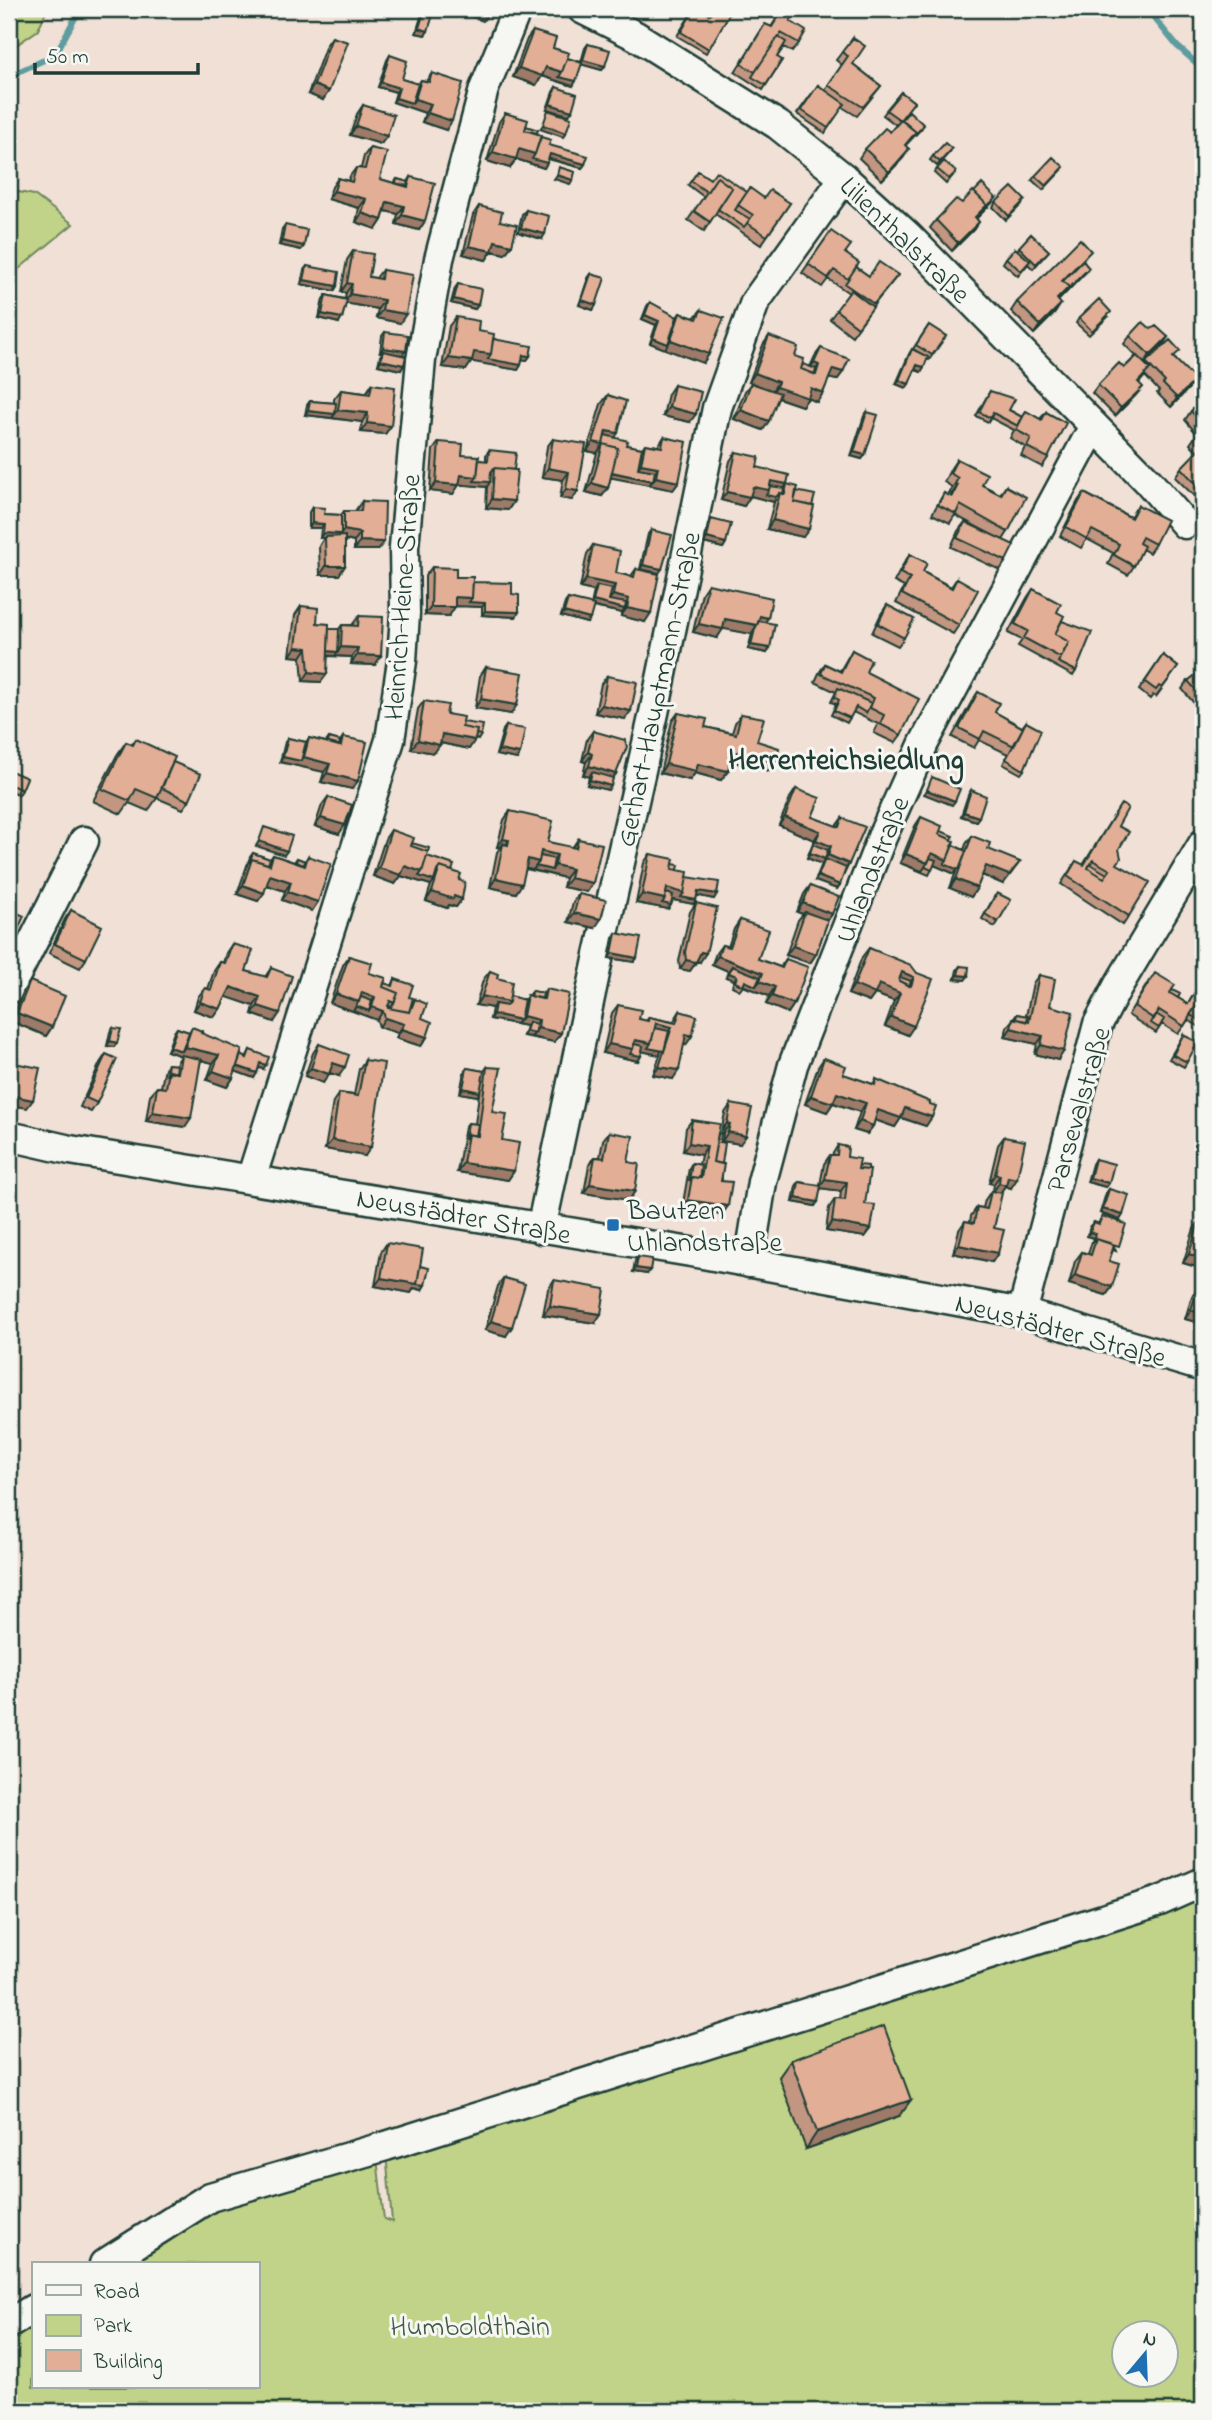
<svg xmlns="http://www.w3.org/2000/svg" width="1212" height="2420" font-family="'Indie Flower',sans-serif">
	<style>
		.green { fill: #c1d388; stroke: #70885e; stroke-width: 2; fill-rule: evenodd }
		.lines { fill: none; stroke-linecap: round; stroke-linejoin: round }
		.stream { stroke: #5f9c9f; stroke-width: 6 }
		.minor-casing { stroke: #1f3d34; stroke-width: 33 }
		.minor { stroke: #f6f6f2; stroke-width: 28 }
		.wall { fill: #c29680; stroke: #1f3d34; stroke-width: 2 }
		.shaded-wall { fill: #9e7a68; stroke: #1f3d34; stroke-width: 2 }
		.building { fill: #e2ae95; stroke: #1f3d34; stroke-width: 2; fill-rule: evenodd }
		.poi-dot { fill: #1f6fb2; stroke: #f6f6f2; stroke-width: 2.5 }
		.labels { text-anchor: middle; stroke-width: 6; stroke-linejoin: round; paint-order: stroke }
		.street-label { font-size: 28px; fill: #1f3d34; stroke: #f6f6f2 }
		.poi-label { font-size: 28px; fill: #1f3d34; stroke: #f6f6f2; text-anchor: start }
		.park-label { font-size: 28px; fill: #3f5b45; stroke: #f6f6f2 }
		.neighbourhood-label { font-size: 30px; font-weight: bold; fill: #1f3d34; stroke: #f6f6f2 }
	</style>
	<rect width="100%" height="100%" fill="#f0e0d6"/>
	<filter id="ink" filterUnits="userSpaceOnUse"><feTurbulence type="fractalNoise" baseFrequency=".0143" numOctaves="2"/><feDisplacementMap in="SourceGraphic" scale="14" xChannelSelector="R" yChannelSelector="G"/><feConvolveMatrix kernelMatrix="1 2 1 2 8 2 1 2 1" color-interpolation-filters="sRGB"/></filter>
	<g filter="url(#ink)">
		<path class="green" d="M9,9H47L38,30L9,50Z
			M9,190L34,195L73,224L14,273L9,272Z
			M1203,1887V2411H9V2324L33,2309V2387H257V2264H104L210,2197L376,2149L384,2219L392,2222L386,2153L1009,1964ZM1124,2332H1166V2374H1124Z"/>
		<g class="lines">
			<path class="stream" d="M1147,9L1177,46L1203,69
				M9,76L55,55L80,9"/>
			<g class="minor-casing">
				<path id="minor" d="M582,9L636,36L778,125L844,178L908,236L1148,481L1185,524
					M9,989L84,841
					M9,1136L70,1150L697,1253L1022,1313L1203,1367
					M251,1179L390,740L402,661L405,613L404,547L421,360L439,259L484,89L517,9
					M541,1229L599,955L654,713L717,408L755,302L844,178
					M749,1263L762,1182L793,1065L882,837L924,743L1094,426
					M1022,1313L1098,1024L1118,986L1203,844
					M104,2264L210,2197L386,2146L1160,1901L1203,1882
					M9,2324L33,2309"/>
			</g>
			<use href="#minor" class="minor"/>
		</g>
		<path class="wall" d="M694,9H732L706,53L677,36Z
			M783,9L790,21L799,43L792,52L784,47L777,57L782,60L763,90L735,72L765,24L771,27Z
			M424,12L428,31L425,35L416,33L421,17Z
			M533,31L553,48L567,58L581,62L585,48L588,44L605,66L602,70L581,64L573,86L542,76L536,85L513,77L527,39Z
			M332,37L323,100L308,94L326,45Z
			M853,38V64L881,86L857,116L842,107L825,133L797,114L818,85L825,90L842,65L836,60Z
			M390,55L402,79L418,84L421,80L426,81L432,73L446,130L422,122L425,113L393,102L396,92L378,87L387,60Z
			M556,87L569,115L547,109L553,92Z
			M901,92L914,102L897,124L921,129L905,146L909,149L903,158L882,180L859,158L865,149L890,132L896,125L883,115Z
			M363,105L381,144L350,135L357,114Z
			M505,113L526,126L537,133L549,145L585,164L582,168L548,159L544,168L516,159L510,168L487,161L499,122Z
			M370,148L380,179L394,183L397,179L408,182L411,177L425,221L419,230L396,224L398,214L385,211L382,220L376,229L356,222L359,208L328,199L332,187L338,178L348,181L350,176L356,168H361L364,156Z
			M949,153L937,166L930,160L933,156Z
			M937,169L956,172L946,184L934,173Z
			M698,171L710,179L747,192L764,198L790,203L761,245L715,214L704,231L688,220L704,197L688,185Z
			M1061,171L1043,190L1032,180L1035,176Z
			M996,198L976,218L979,222L973,230L952,251L930,228L936,220L962,203Z
			M996,202L1022,204L1006,220L993,207Z
			M479,206L500,221L512,245L505,254L492,251L486,260L463,254L473,215Z
			M526,210L542,239L518,232L522,214Z
			M285,225L304,246L301,250L279,245L282,229Z
			M831,231L856,267L869,276L898,275L872,307H873L852,336L830,319L849,293L828,279L822,287L802,273Z
			M1031,234L1049,251L1033,269L1028,264L1018,276L1003,263L1006,258L1017,250Z
			M353,251L369,277L376,278L382,270L400,323L376,318L378,309L346,303L342,318L339,323L319,318L323,299L326,295L345,299L346,293L341,292L347,260Z
			M1084,261L1086,272L1058,301L1055,313L1034,334L1011,311L1017,302Z
			M307,266L337,286L334,291L301,284L304,270Z
			M591,274L596,305L593,310L579,305L588,278Z
			M458,284L478,305L475,309L451,303L455,288Z
			M650,302L677,317L680,313L694,318L701,310L709,354L703,363L650,343L656,325L642,319L647,306Z
			M456,317L478,331L530,356L527,360L522,359L521,365L518,370L472,361L466,370L442,367L449,326Z
			M1108,317L1089,335L1076,323L1079,318Z
			M929,325L946,336L929,360L927,359L921,372L915,370L906,388L896,384L909,354L912,349L918,352L913,349Z
			M1151,329L1168,337L1162,346L1144,364L1146,362L1175,358L1189,388L1171,407L1157,393L1159,391L1145,376L1139,383L1136,395L1115,416L1092,393L1098,385L1124,368L1136,356L1124,344L1130,336Z
			M385,332L402,355L401,370L378,365L380,356L382,353L380,352L382,336Z
			M769,336L795,356L803,364L810,367L815,356L821,348L843,372L837,380L829,378L823,393L817,402L808,398L802,406L778,398L763,430L734,419L745,391L751,383L749,382L763,345Z
			M372,384L391,426L385,434L361,432L362,422L305,415L307,405L310,401L334,403V399L341,390L366,393Z
			M674,385L690,422L663,416L668,394Z
			M990,391L1009,410L1022,417L1026,411L1040,419L1046,412L1048,458L1042,467L1021,456L1025,447L1010,438L1014,430L991,418L988,422L976,416Z
			M608,395L615,438L626,445L642,448L645,444L658,446L664,437L679,482L673,490L611,477L608,488L602,496L586,492L597,453L587,451L601,404Z
			M1203,400V494L1197,499L1175,477L1181,468L1198,451L1190,444L1197,434L1185,420L1191,411Z
			M867,412L865,455L862,459L851,456L864,416Z
			M553,439L578,491L572,500L560,498L563,480L542,477L547,447Z
			M439,442L462,455L479,460L486,461V455L489,450L514,470V501L508,510L486,508L487,487L459,484L453,494L430,491L433,450Z
			M736,452L757,467L787,484L796,491L803,537L767,529L774,502L750,496L744,506L721,500L730,461Z
			M957,459L982,485L1000,494L1006,486L1008,532L1003,540L1006,561L1000,570L951,547L958,531L965,522L990,534L955,515L950,523L932,514L944,493L950,497L952,494L949,493L952,487L944,482L951,468Z
			M1084,493L1130,517L1138,505L1155,544L1149,553L1142,549L1134,566L1128,575L1108,564L1113,553L1087,539L1081,548L1060,536L1078,501Z
			M362,501L378,550H354V542L345,540L339,575H320L319,546L324,538H320L321,528H309V512L312,507L324,514L341,515L344,511H355Z
			M711,519L726,543L723,548L704,543L708,524Z
			M651,530L659,573L640,569L648,534Z
			M593,545L616,573L631,576L636,569L645,622L621,616L622,613L593,607L587,623L561,616L565,603L568,599L591,605L594,591L580,588L587,554Z
			M910,554L923,572L951,587L957,578L959,625L953,634L896,603L904,587L894,582L904,563Z
			M432,567L456,577L512,594L516,617L482,615V607L466,606H455L449,616L425,615V576Z
			M708,584L765,622L767,653L748,649L752,634L723,628L717,638L693,632L702,593Z
			M1033,589L1057,612L1062,621L1076,671L1073,676L1018,646L1022,640L1008,633L1027,598Z
			M887,605L904,638L898,646L872,633L881,614Z
			M301,606L317,623L329,629H339L342,625H352L359,616L375,665L351,664L352,657L328,656L321,682L303,681L301,657L290,656L295,615Z
			M852,650L866,672L901,735L895,743L874,733L878,724L853,712L847,723L831,715L836,704L831,702L836,692L815,682L819,673L825,664L840,671Z
			M1163,655L1178,667L1156,697L1153,695L1150,699L1139,690Z
			M486,667L511,714L475,708L480,676Z
			M1203,670V714L1182,689L1188,681Z
			M607,676L625,719L595,713L601,684Z
			M978,692L995,712L1022,727L1026,722L1024,770L1021,774L1003,764L1008,754L979,740L974,748L952,737L972,701Z
			M424,701L463,722L481,735L478,740L475,739L469,749L440,743L434,753L411,749L418,709Z
			M678,713L705,727L732,733L735,723L741,714L757,741L776,762L770,771L730,761L728,771L721,780L695,773L690,780L660,773L672,721Z
			M506,726L517,759L496,755L503,730Z
			M593,731L613,778L608,790L587,785L589,777L583,775L586,762L582,761L587,739Z
			M343,737L352,789L321,782L324,772L280,762L285,742L288,738L306,742L309,738L326,742L329,738L340,741Z
			M136,739L173,762L189,801L183,809L157,798L148,811L129,803L121,814L93,801L117,755L126,742L132,744Z
			M11,771L22,790L19,795L9,790V774Z
			M796,789L812,817L836,826L842,818L849,864L837,889L815,881L822,864L807,858L814,840L779,825L790,798Z
			M971,790L976,821L961,816L968,795Z
			M328,797L339,834L315,826L322,805Z
			M1121,804L1118,826L1117,864L1129,916L1123,925L1061,884L1076,861L1083,865Z
			M510,811L548,842L572,848L578,839L593,883L587,892L563,887L565,878L526,869L516,893L490,887L497,852L500,848L497,847L504,820Z
			M921,817L952,840L953,845L964,850L966,844L972,836L1013,871L1003,884L982,875L977,888L971,897L950,888L955,874L934,865L929,875L900,863L915,826Z
			M391,830L412,843L427,856L452,871L459,880L462,899L456,907L449,905L447,908L426,901L431,885L401,876L395,884L373,876L385,839Z
			M253,853L270,859L273,855L294,862L297,858L305,861L308,856L312,911L282,900L285,891L266,885L258,901L237,894L250,857Z
			M650,854L673,864L678,870L714,899L697,895L696,900L693,904L673,900L671,905L668,909L636,903L644,863Z
			M810,886L832,914L828,920L816,954L810,963L786,955L798,920L803,914L797,912L804,894Z
			M579,894L595,928L568,922L573,902Z
			M994,897L998,922L995,927L982,919Z
			M696,903L700,962L697,961L690,971L680,969L679,961L690,912Z
			M71,910L86,959L80,968L49,953L65,919Z
			M740,920L758,959L780,967L786,959L794,1004L788,1013L766,1004L769,996L743,986L740,990L732,986L734,980L726,977L728,971L712,964L716,953L722,945L728,947L734,929Z
			M616,933L637,958L634,962L609,958L613,938Z
			M232,944L246,971L265,977L271,968L274,1022L252,1014L254,1006L226,996L220,1009L214,1017L194,1010L198,997L205,988L208,989L214,971L220,962L223,963L226,953Z
			M869,948L917,973L908,1035L885,1026L894,1001L875,994L869,1002L848,994L862,957Z
			M349,956L369,973L384,983L392,986L395,979L409,997L412,1004L415,999L422,1018L427,1037L421,1046L396,1038L398,1033L379,1027L377,1020L330,1003L343,965Z
			M960,966L968,976L965,980L955,979L957,970Z
			M490,971L497,978L510,996L524,1000L532,991L543,993L546,989L561,1033L554,1042L523,1036L526,1026L490,1019L492,1008L476,1005L483,980Z
			M1039,975L1050,1006L1058,1060L1035,1054L1037,1044L1005,1037L1007,1027L1017,1014L1026,1016L1033,983Z
			M1203,978V1029L1188,1020L1178,1034L1162,1024L1156,1033L1128,1015L1149,981L1172,990L1178,998L1188,1004Z
			M30,981L52,1027L46,1036L11,1021L24,990Z
			M618,1005L639,1019L646,1021L649,1017L673,1022L680,1011L686,1045L684,1044L673,1079L653,1075L660,1055L642,1051L641,1056L638,1061L603,1053L612,1013Z
			M192,1027L246,1058L250,1050L263,1069L259,1068L254,1078L235,1071L233,1078L227,1087L207,1080L213,1063L201,1060L185,1127L146,1121L150,1095L157,1087H161L165,1068L168,1064L175,1065L181,1056L167,1051L174,1032L177,1028L189,1032Z
			M113,1028L117,1043L114,1047L107,1046L110,1032Z
			M1183,1035L1187,1062L1184,1067L1169,1059Z
			M319,1044L339,1076L329,1073L323,1083L305,1076L313,1053Z
			M106,1054L97,1103L91,1112L80,1107L100,1063Z
			M824,1058L843,1074L873,1084L876,1079L926,1126L901,1118L895,1127L875,1120L873,1126L867,1134L854,1130L860,1112L833,1103L827,1112L805,1104L818,1067Z
			M365,1060V1156L325,1149L333,1102L339,1093L354,1095L359,1069Z
			M487,1067L492,1112L514,1171L508,1180L457,1172L465,1127L468,1123L475,1124L479,1094L477,1096L460,1093L464,1072L467,1068L484,1071Z
			M731,1104L740,1144L722,1141L723,1133L721,1132L725,1113Z
			M692,1120L718,1133L722,1164V1215L682,1209L689,1168L692,1163L699,1165L701,1155L683,1151L686,1128Z
			M609,1132L628,1162L635,1191L629,1200L584,1193L589,1165L595,1157H600L603,1140Z
			M1004,1137L1011,1188L1005,1186L1000,1193L994,1228L998,1253L992,1262L953,1253L959,1230L965,1221L970,1222L971,1216L977,1207L983,1208L985,1200L991,1191H993L994,1184L989,1183L998,1145Z
			M838,1145L847,1157L859,1165L865,1204L871,1229L865,1237L826,1231L829,1208L835,1199L840,1200L841,1191L821,1188L815,1206L793,1202L796,1186L799,1182L820,1185L824,1164L830,1155H832Z
			M1095,1159L1109,1183L1106,1187L1087,1182L1092,1164Z
			M1109,1189L1120,1220L1100,1213L1106,1193Z
			M1102,1216L1116,1251L1113,1250L1109,1261L1112,1287L1106,1295L1069,1284L1075,1261L1082,1252L1088,1254L1093,1238L1087,1236L1090,1227L1094,1222L1098,1224Z
			M1200,1220L1203,1221V1264L1200,1268L1183,1263L1194,1229Z
			M387,1243L420,1266L422,1290L414,1288L411,1293L375,1286L381,1252Z
			M638,1257L647,1274L633,1272L635,1261Z
			M504,1278L506,1336L485,1330L498,1286Z
			M554,1280L595,1323L543,1315L548,1289Z
			M1198,1288L1203,1289V1324L1185,1319L1192,1296Z
			M791,2060L899,2116L806,2149L779,2077Z"/>
		<path class="shaded-wall" d="M462,9H480L489,12L483,21L460,12Z
			M419,28L428,31L425,35L416,33Z
			M583,60L605,66L602,70L580,64Z
			M546,67L562,72L576,81L573,86L542,76L536,85L513,77L519,68Z
			M381,82L399,88L396,92L378,87Z
			M314,85L329,91L323,100L308,94Z
			M396,98L412,103L415,99L431,104L425,113L393,102Z
			M550,104L572,111L569,115L547,109Z
			M428,113L452,121L446,130L422,122Z
			M543,125L566,133L563,137L540,129Z
			M356,126L387,136L381,144L350,135Z
			M519,149L535,154L547,163L544,168L513,158L516,159L510,168L487,161L493,152Z
			M909,149L903,158L882,180L889,172Z
			M550,154L585,164L582,168L547,158Z
			M557,175L573,180L570,184L554,179Z
			M334,191L366,199L359,208L328,199Z
			M996,198L993,202L969,226L975,217Z
			M387,202L404,206L398,214L381,210Z
			M362,213L382,220L376,229L356,222Z
			M402,215L425,221L419,230L396,224Z
			M979,222L973,230L952,251L958,243Z
			M521,228L545,234L542,239L518,232Z
			M282,241L304,246L301,250L279,245Z
			M495,241L512,245L505,254L489,250Z
			M469,246L492,251L486,260L463,254Z
			M1089,268L1086,272L1051,308L1057,299Z
			M304,280L337,286L334,291L301,284Z
			M347,283L352,284L346,293L341,292Z
			M350,294L384,300L378,309L344,303Z
			M454,299L478,305L475,309L451,303Z
			M582,300L596,305L593,310L579,305Z
			M1061,304L1055,313L1034,334L1040,325Z
			M382,310L406,314L400,323L376,318Z
			M322,314L342,318L339,323L319,318Z
			M645,315L659,321L656,325L642,319Z
			M1168,337L1162,346L1144,364L1150,355Z
			M653,338L668,344L665,349L650,343Z
			M671,340L709,354L703,363L665,349Z
			M383,348L406,351L402,355L380,352Z
			M474,352L491,354L521,365L518,370L468,361Z
			M523,355L530,356L527,360L520,359Z
			M449,358L472,361L466,370L442,367Z
			M381,360L404,365L401,370L378,365Z
			M814,363L819,365L813,373L808,372Z
			M917,365L924,367L921,372L914,369Z
			M833,369L843,372L837,380L826,378Z
			M755,373L778,382L772,391L749,382Z
			M899,380L909,384L906,388L896,384Z
			M1196,380L1189,388L1171,407L1177,398Z
			M776,387L811,388L823,393L817,402L808,398L802,406L770,395Z
			M1143,387L1136,395L1115,416L1121,408Z
			M669,407L696,414L690,422L663,416Z
			M338,410L368,413L362,422L332,418Z
			M741,410L769,421L763,430L734,419Z
			M308,411L335,414L332,418L305,415Z
			M367,423L391,426L385,434L361,432Z
			M606,431L618,433L612,442L602,440Z
			M593,442L603,444L597,453L587,451Z
			M854,452L865,455L862,459L851,456Z
			M641,464L658,467L652,476L635,472Z
			M548,468L569,472L563,480L542,477Z
			M611,472L653,481L649,485L608,477Z
			M461,475L477,477L490,482L487,487L454,484Z
			M656,477L679,482L673,490L649,485Z
			M771,481L787,484L781,493L769,491L776,497L774,502L747,495L753,487Z
			M436,483L459,485L453,494L430,491Z
			M592,483L608,488L602,496L586,492Z
			M955,484L958,485L952,494L949,493Z
			M566,489L578,491L572,500L560,498Z
			M727,492L750,497L744,506L721,500Z
			M492,499L514,501L508,510L486,508Z
			M773,520L809,529L803,537L767,529Z
			M312,523L324,524L321,528H309Z
			M344,530L360,533L354,542L338,538Z
			M323,533L341,534L338,538H320Z
			M707,538L726,543L723,548L704,543Z
			M360,541L384,542L378,550H354Z
			M643,565L662,569L659,573L640,569Z
			M326,566H345L339,575H320Z
			M586,579L615,585L609,594L597,586L594,591L580,588Z
			M613,595L629,599L623,608L606,604Z
			M455,597L472,598L485,603L482,607L449,606Z
			M593,601L625,609L622,613L590,606Z
			M431,607H455L449,616L425,615Z
			M627,608L651,613L645,622L621,616Z
			M485,611L519,612L516,617L482,615Z
			M564,612L590,619L587,623L561,616Z
			M760,616L768,618L762,626L757,620Z
			M725,619L757,625L751,634L719,628Z
			M699,624L723,629L717,638L693,632Z
			M751,645L770,648L767,653L748,649Z
			M296,647L307,648L301,657L290,656Z
			M341,647L358,648L352,657L335,656Z
			M326,651L338,652L335,656L322,655Z
			M357,655L381,656L375,665L351,664Z
			M309,672L327,674L321,682L303,681Z
			M481,699L517,705L511,714L475,708Z
			M602,705L631,711L625,719L595,713Z
			M442,734L475,740L469,749L436,742Z
			M418,740L440,745L434,753L411,749Z
			M499,750L520,754L517,759L496,755Z
			M732,751L776,762L770,771L726,760Z
			M588,752L592,754L586,762L582,761Z
			M283,757L301,761L304,757L330,764L324,772L280,762Z
			M666,764H698L728,771L721,780L695,773L690,780L660,773Z
			M589,766L616,774L610,782L592,772L589,777L583,775Z
			M327,773L358,781L352,789L321,782Z
			M590,780L611,786L608,790L587,785Z
			M927,790L955,801L952,805L924,794Z
			M964,812L979,817L976,821L961,816Z
			M785,817L820,831L814,840L779,825Z
			M321,818L345,825L339,834L315,826Z
			M503,839L509,840L503,849V844L500,848L497,847Z
			M816,840L831,846L825,855L813,844Z
			M259,841L287,851L284,855L256,846Z
			M541,851L557,855L551,863L537,860Z
			M810,853L825,859L828,855L849,864L843,872L825,859L822,864L807,858Z
			M932,853L947,860L957,869L955,874L927,862Z
			M906,854L928,863L922,871L900,863Z
			M528,859L539,862L533,870L522,868Z
			M1020,862L1003,884L980,874L986,866Z
			M555,865L572,869L565,878L533,870L536,866L552,870Z
			M405,866L422,872L434,881L431,885L401,876L395,884L373,876L379,868Z
			M270,875L291,882L285,891L264,884Z
			M818,876L840,885L837,889L815,881Z
			M496,878L522,884L516,893L490,887Z
			M570,878L593,883L587,892L563,887Z
			M956,879L977,888L971,897L950,888Z
			M243,885L264,893L258,901L237,894Z
			M667,888L684,893L696,900L693,904L663,898Z
			M698,891L717,894L714,899L695,895Z
			M288,892L318,902L312,911L282,900Z
			M432,892L454,896L462,899L456,907L449,905L447,908L426,901Z
			M642,894L665,899L671,905L668,909L636,903Z
			M803,903L832,914L826,923L805,912L803,914L797,912Z
			M574,913L601,919L595,928L568,922Z
			M793,946L816,954L810,963L786,955Z
			M701,952L706,953L700,962L695,961Z
			M612,953L637,958L634,962L609,958Z
			M718,956L763,973L757,982L732,966L728,971L712,964Z
			M686,960L696,962L690,971L680,969Z
			M902,972L914,977L908,985L899,977Z
			M729,973L737,976L734,980L726,977Z
			M958,975L968,976L965,980L955,979Z
			M745,981L756,986L760,981L775,987L769,996L742,985Z
			M879,984L896,986L900,993L894,1001L875,994L869,1002L848,994L854,985Z
			M231,987L260,997L254,1006L224,996Z
			M362,992L375,997L369,1005L359,996Z
			M336,994L359,1002L353,1011L330,1003Z
			M482,996L509,1002L503,1011L495,1004L492,1008L476,1005Z
			M772,996L794,1004L788,1013L766,1004Z
			M200,1002L220,1009L214,1017L194,1010Z
			M258,1006L280,1013L274,1022L252,1014Z
			M356,1006L369,1011L372,1007L383,1011L377,1020L353,1011Z
			M17,1013L52,1027L46,1036L11,1021Z
			M493,1014L520,1020L516,1024L490,1019Z
			M523,1016L539,1020L533,1028L529,1022L526,1026L516,1024Z
			M891,1017L914,1026L908,1035L885,1026Z
			M385,1018L404,1024L398,1033L379,1027Z
			M656,1023L672,1027L666,1036L652,1032Z
			M538,1028L561,1033L554,1042L531,1037Z
			M1011,1028L1043,1036L1037,1044L1005,1037Z
			M402,1029L427,1037L421,1046L396,1038Z
			M526,1031L535,1033L531,1037L523,1036Z
			M686,1034L692,1036L686,1045L680,1043Z
			M635,1040L651,1043L661,1050L660,1055L631,1049Z
			M110,1041L117,1043L114,1047L107,1046Z
			M609,1044L633,1049L641,1056L638,1061L603,1053Z
			M1041,1045L1064,1051L1058,1060L1035,1054Z
			M170,1047L182,1051L185,1047L219,1055L213,1063L179,1055L167,1051Z
			M260,1063L266,1065L263,1069L257,1067Z
			M333,1063L345,1067L339,1076L327,1072Z
			M235,1066L257,1073L254,1078L232,1070Z
			M659,1067L679,1070L673,1079L653,1075Z
			M311,1068L329,1074L323,1083L305,1076Z
			M213,1071L233,1078L227,1087L207,1080Z
			M463,1088L480,1092L477,1096L460,1093Z
			M837,1093L866,1103L860,1112L831,1102Z
			M9,1095L33,1100L27,1108L9,1105Z
			M811,1096L833,1103L827,1112L805,1104Z
			M905,1108L932,1117L926,1126L899,1117Z
			M878,1110L901,1118L895,1127L872,1119Z
			M153,1112L191,1118L185,1127L146,1121Z
			M860,1121L873,1126L867,1134L854,1130Z
			M727,1123L730,1124L723,1133L721,1132Z
			M728,1132L746,1136L740,1144L722,1141Z
			M332,1140L371,1147L365,1156L325,1149Z
			M689,1143L707,1146L701,1155L683,1151Z
			M463,1163L514,1171L508,1180L457,1172Z
			M995,1174L1000,1175L994,1184L989,1183Z
			M1008,1177L1017,1179L1011,1188L1005,1186L1000,1193L993,1192L999,1183Z
			M1090,1178L1109,1183L1106,1187L1087,1182Z
			M825,1179L847,1182L841,1191L819,1188Z
			M590,1184L635,1191L629,1200L584,1193Z
			M796,1198L818,1202L815,1206L793,1202Z
			M688,1200L728,1206L722,1215L682,1209Z
			M1103,1209L1123,1215L1120,1220L1100,1213Z
			M832,1222L871,1229L865,1237L826,1231Z
			M1090,1232L1096,1234L1093,1238L1087,1236Z
			M959,1245L998,1253L992,1262L953,1253Z
			M1189,1254L1203,1259V1264L1200,1268L1183,1263Z
			M636,1268L650,1270L647,1274L633,1272Z
			M1075,1275L1112,1287L1106,1295L1069,1284Z
			M381,1278L425,1285L422,1290L414,1288L411,1293L375,1286Z
			M550,1306L601,1314L595,1323L543,1315Z
			M1191,1310L1203,1314V1324L1185,1319Z
			M491,1321L512,1327L506,1336L485,1330Z
			M911,2100L899,2116L806,2149L817,2132Z"/>
		<path class="building" d="M694,9H700L710,15L714,9H732L709,49L681,32Z
			M783,9H789L796,13L790,21L806,31L799,43L781,33L755,72L741,64L765,24L772,27Z
			M424,12L433,15L428,31L419,28Z
			M533,31L556,38L553,48L569,53L562,72L546,67L542,76L519,68Z
			M332,37L348,42L329,91L314,85Z
			M778,37L786,42L777,57L782,60L766,85L752,77Z
			M853,38L865,46L853,64L881,86L863,107L828,85L848,56L842,52Z
			M588,44L610,50L605,66L583,60Z
			M390,55L407,61L402,79L418,84L412,103L396,98L399,88L381,82Z
			M567,58L582,63L576,81L559,77L562,72Z
			M432,73L463,83L452,121L428,113L431,104L415,99L421,80L429,82Z
			M818,85L845,104L828,128L801,110Z
			M556,87L577,94L572,111L550,104Z
			M901,92L914,102L900,120L886,110Z
			M363,105L394,115L387,136L356,126Z
			M548,110L571,118L566,133L543,125Z
			M909,111L924,125L913,137L916,132L902,120Z
			M505,113L528,120L525,130L541,135L535,154L519,149L516,159L493,152Z
			M901,120L916,132L905,145L909,149L889,172L865,149L885,128L890,132Z
			M526,126L538,130L537,133L525,130Z
			M541,137L551,140L549,145L588,156L585,164L550,154L547,163L532,159L535,154Z
			M945,143L952,149L940,162L933,156Z
			M370,148L387,152L380,179L408,187L411,177L435,183L425,221L402,215L404,206L387,202L382,220L362,213L366,199L334,191L338,178L352,182L356,168L365,169Z
			M1053,157L1064,167L1046,186L1035,176Z
			M944,161L956,172L949,179L937,169Z
			M559,167L575,172L573,180L557,175Z
			M698,171L710,179L716,171L747,192L735,210L750,219L744,227L718,209L732,188L717,177L707,192L691,181Z
			M717,177L732,188L710,222L694,211Z
			M397,179L408,182L407,186L396,183Z
			M982,184L996,198L984,209L987,205L974,192Z
			M1012,187L1025,200L1009,216L996,202Z
			M750,188L764,198L770,190L790,203L767,236L747,223L753,215L738,205Z
			M973,191L987,205L975,217L979,222L958,243L936,220L956,199L962,203Z
			M479,206L502,212L500,221L517,225L512,245L495,241L492,251L469,246Z
			M526,210L549,216L545,234L521,228Z
			M285,225L307,230L304,246L282,241Z
			M831,231L851,245L845,253L859,263L848,279L834,270L828,278L808,264Z
			M1031,234L1049,251L1036,264L1019,247Z
			M1080,239L1091,251L1062,281L1069,287L1057,299L1061,304L1040,325L1017,302Z
			M1015,248L1030,261L1021,271L1006,258Z
			M353,251L373,254L369,277L381,279L382,270L413,275L406,314L382,310L384,300L350,294L352,284L347,283Z
			M1083,261L1089,268L1066,291L1069,287L1063,281Z
			M879,262L898,275L874,304L845,284L856,267L869,276Z
			M307,266L339,272L337,286L304,280Z
			M591,274L605,278L596,305L582,300Z
			M458,284L481,289L478,305L454,299Z
			M851,290L873,307L858,327L836,310Z
			M326,295L347,300L342,318L322,314Z
			M1099,299L1111,312L1092,331L1079,318Z
			M650,302L677,317L668,344L653,338L659,321L645,315Z
			M701,310L724,318L709,354L671,340L680,313L697,319Z
			M456,317L479,321L478,331L494,334L491,354L474,352L472,361L449,358Z
			M1143,322L1151,329L1156,326L1168,337L1150,355L1130,336Z
			M929,325L946,336L932,355L916,345Z
			M385,332L408,335L406,351L383,348Z
			M769,336L798,347L795,356L804,359L801,369L816,375L819,365L814,363L821,348L849,359L843,372L833,369L823,393L811,388L808,398L776,387L778,382L755,373Z
			M493,339L532,346L530,356L523,355L521,365L488,359L491,354Z
			M1170,340L1180,351L1173,357L1196,380L1177,398L1163,384L1165,382L1146,362Z
			M912,349L928,357L924,367L917,365L909,384L899,380Z
			M383,351L406,356L404,365L381,360Z
			M1137,356L1150,369L1138,382L1143,387L1121,408L1098,385L1119,363L1124,368Z
			M803,364L816,369L815,374L801,369Z
			M751,383L780,393L769,421L741,410Z
			M372,384L395,387L391,426L367,423L368,413L338,410L341,390L370,394Z
			M674,385L701,392L696,414L669,407Z
			M990,391L1015,399L1009,410L1022,417L1018,426L993,413L991,418L979,412Z
			M608,395L626,401L618,433L606,431L603,444L593,442Z
			M1203,399V425L1191,411Z
			M310,401L336,403L335,414L308,411Z
			M1026,411L1042,420L1046,412L1066,423L1048,458L1027,447L1031,438L1016,430Z
			M867,412L878,415L865,455L854,452Z
			M1203,428V441L1196,435Z
			M605,435L628,441L626,445L642,448L638,468L655,471L653,481L612,472L618,448L603,444Z
			M664,437L687,442L679,482L656,477L658,467L641,464L645,444L662,447Z
			M553,439L586,444L578,491L566,489L569,472L548,468Z
			M439,442L463,444L462,455L479,456L477,477L461,475L459,485L436,483Z
			M603,444L618,448L608,488L592,483Z
			M1203,445V491L1181,468Z
			M489,450L516,453L514,470L494,468L491,472L490,482L474,481L477,477L479,460L488,461Z
			M736,452L759,457L757,467L789,475L787,484L771,481L769,490L753,487L750,497L727,492Z
			M957,459L987,474L982,485L1001,495L1006,486L1026,497L1008,532L960,505L956,514L938,505L944,493L952,497L958,485L955,484L958,478L950,473Z
			M494,468L517,470L514,501L492,499Z
			M787,484L798,487L794,502L814,506L809,529L773,520L780,493L785,494Z
			M770,486L784,488L783,494L780,493L776,497L766,495L769,490Z
			M796,491L815,495L812,506L794,502Z
			M1084,493L1131,518L1138,505L1167,520L1155,544L1142,537L1139,543L1144,546L1134,566L1114,555L1119,544L1092,530L1087,539L1066,527Z
			M362,501L385,502L384,542L360,541V533L344,530V511H361Z
			M312,507L325,508L324,514L341,515V534L323,533L324,524L312,523Z
			M711,519L731,524L726,543L707,538Z
			M965,522L1014,545L1006,561L957,538Z
			M651,530L672,535L662,569L643,565Z
			M345,536V566H326L325,537Z
			M593,545L620,551L616,573L634,577L636,569L659,574L651,613L627,608L629,599L613,595L615,585L586,579Z
			M910,554L927,563L923,572L952,588L957,578L978,590L959,625L902,594L910,578L900,573Z
			M432,567L456,568V577H473L472,598L455,597V607H431Z
			M473,582L512,583V594L519,595V612L485,611V603L469,602L472,598Z
			M708,584L772,598L768,618L760,616L757,625L725,619L723,629L699,624Z
			M597,586L612,589L609,600L626,603L625,609L593,601Z
			M1033,589L1061,604L1057,612L1064,616L1055,634L1069,642L1061,658L1024,638L1028,631L1015,624Z
			M568,599L594,605L590,619L564,612Z
			M887,605L914,619L904,638L878,624Z
			M301,606L318,608L317,623L329,624L327,674L309,672L307,648L296,647Z
			M359,616L383,617L381,656L357,655L358,648L341,647L342,625L358,626Z
			M759,621L775,624L770,648L751,645L755,629Z
			M1062,621L1092,632L1076,671L1058,662L1069,642L1055,634Z
			M329,629H339L338,652L328,651Z
			M852,650L871,660L866,672L919,699L901,735L880,724L884,715L870,708L874,698L821,674L825,664L841,672Z
			M1163,655L1178,667L1162,688L1159,686L1156,690L1145,682Z
			M486,667L523,673L517,705L481,699Z
			M1203,669V698L1188,681Z
			M607,676L637,682L631,711L602,705Z
			M838,688L871,703L866,713L856,707L850,718L834,711L839,700L834,697Z
			M978,692L999,703L995,712L1023,728L1014,746L984,731L980,739L959,728Z
			M424,701L448,705L446,714L464,717L462,727L477,730L475,740L442,734L440,745L418,740Z
			M678,713L707,719L705,727L736,734L741,714L764,718L757,741L779,748L776,762L732,751L728,771L698,764L696,771L666,764Z
			M463,722L483,725L481,735L476,734L477,730L462,727Z
			M1026,722L1041,730L1024,770L1006,759Z
			M506,726L525,729L520,754L499,750Z
			M593,731L625,740L627,747L616,774L589,766L592,754L588,752Z
			M343,737L367,742L358,781L327,773L330,764L304,757L309,738L341,746Z
			M288,738L306,742L301,761L283,757Z
			M329,738L340,741L339,746L328,743Z
			M136,739L175,757L157,798L136,789L130,801L102,789L126,742L133,745Z
			M173,762L201,774L189,801L162,788Z
			M11,771L27,778L22,790L9,784V776Z
			M592,772L613,778L611,786L590,780Z
			M932,777L960,789L955,801L927,790Z
			M796,789L820,798L812,817L839,827L842,818L865,827L849,864L828,855L831,846L816,840L820,831L785,817Z
			M971,790L986,796L979,817L964,812Z
			M328,797L352,805L345,825L321,818Z
			M1121,804L1128,808L1118,826L1129,832L1119,849L1121,858L1117,864L1150,882L1129,916L1067,876L1076,861L1084,865ZM1093,860L1110,870L1104,878L1088,868Z
			M510,811L553,821L548,842L576,848L578,839L602,844L593,883L570,878L572,869L555,865L557,855L541,851L539,862L528,859L522,884L496,878L503,844L508,845L509,840L503,839Z
			M921,817L942,826L939,834L954,841L947,860L932,853L928,863L906,854Z
			M264,827L292,836L287,851L259,841Z
			M391,830L414,838L411,846L428,852L422,872L405,866L401,875L379,868Z
			M941,831L953,836L952,840L939,834Z
			M972,836L990,843L988,849L1020,862L1009,875L986,866L977,888L956,879Z
			M412,843L429,848L428,852L411,846Z
			M813,844L828,850L825,859L810,853Z
			M953,845L966,851L959,870L944,864L947,860Z
			M253,853L270,859L268,864L252,859L249,863Z
			M650,854L674,859L672,869L688,872L684,893L667,888L665,899L642,894Z
			M273,855L305,866L308,856L331,864L318,902L288,892L291,882L270,875L264,893L243,885L252,859L270,865Z
			M427,856L454,865L452,871L440,867L437,871L434,881L419,876L422,872Z
			M540,856L554,859L552,870L536,866L539,862Z
			M297,858L305,861L304,865L296,862Z
			M930,858L936,860L932,870L925,867Z
			M825,859L846,868L840,885L818,876Z
			M673,864L679,865L678,870L672,869Z
			M1090,864L1107,874L1104,878L1088,868Z
			M440,867L461,874L459,880L465,882L462,899L454,896L453,899L432,892Z
			M687,877L719,882L717,894L698,891L696,900L681,897L684,893Z
			M810,886L839,897L832,914L803,903Z
			M666,893L673,895L671,905L662,903L665,899Z
			M997,893L1011,900L998,922L985,914Z
			M579,894L606,900L601,919L574,913Z
			M696,903L717,908L706,953L701,952L696,962L686,960L685,952Z
			M9,909L24,916L12,943L9,942Z
			M71,910L102,926L86,959L55,944Z
			M805,912L828,920L816,954L793,946Z
			M740,920L769,930L758,959L782,968L786,959L808,967L794,1004L772,996L775,987L760,981L763,973L718,956L722,945L730,947Z
			M616,933L641,938L637,958L612,953Z
			M232,944L253,950L246,971L267,977L271,968L292,976L280,1013L258,1006L260,997L231,987L220,1009L200,1002L205,988L211,990L220,962L225,963Z
			M869,948L911,965L917,973L933,979L914,1026L891,1017L900,993L879,984L875,994L854,985ZM902,972L914,977L911,986L899,981Z
			M349,956L372,963L369,973L386,978L383,987L398,993L394,1003L390,1001L388,1008L410,1012L415,999L427,1004L422,1018L432,1022L427,1037L402,1029L404,1024L385,1018L383,1011L372,1007L375,997L362,992L359,1002L336,994Z
			M732,966L760,977L756,986L745,981L743,986L735,982L737,976L729,973Z
			M960,966L969,967L968,976L958,975Z
			M490,971L498,974L497,978L512,982L509,1002L482,996Z
			M1155,973L1175,985L1170,993L1188,1004L1203,979V1003L1199,1001L1184,1026L1159,1010L1154,1019L1134,1006Z
			M1039,975L1055,979L1050,1006L1073,1012L1064,1051L1041,1045L1043,1036L1011,1028L1013,1018L1029,1022Z
			M900,977L911,981L909,986L899,981Z
			M395,979L413,985L409,997L413,998L409,1012L388,1008V1006L391,1007L394,1003L398,993L383,987L384,983L393,986Z
			M30,981L65,996L52,1027L17,1013Z
			M546,989L569,994L561,1033L538,1028L539,1020L523,1016L527,995L544,999Z
			M1172,990L1180,994L1178,998L1170,993Z
			M532,991L543,993L542,999L530,996Z
			M510,996L524,1000L520,1020L493,1014L495,1004L506,1006L509,1002Z
			M361,997L372,1001L369,1011L356,1006Z
			M618,1005L641,1010L639,1019L648,1021L649,1017L676,1023L680,1011L697,1016L692,1036L686,1034L679,1070L659,1067L672,1027L656,1023L651,1043L635,1040L633,1049L609,1044Z
			M1196,1006L1203,1009V1022L1190,1015Z
			M1017,1014L1028,1016L1027,1021L1016,1019Z
			M1156,1014L1164,1019L1159,1028L1151,1023Z
			M529,1022L536,1024L535,1033L526,1031Z
			M192,1027L202,1031L201,1033L242,1050L233,1078L213,1071L219,1055L185,1047Z
			M113,1028L121,1029L117,1043L110,1041Z
			M177,1028L189,1032L182,1051L170,1047Z
			M655,1028L669,1031L664,1051L648,1048L651,1043Z
			M1183,1035L1198,1042L1187,1062L1173,1055Z
			M319,1044L349,1055L345,1067L333,1063L329,1074L311,1068Z
			M634,1044L643,1046L641,1056L630,1054L633,1049Z
			M250,1050L269,1057L266,1065L260,1063L257,1073L237,1066L241,1055L247,1058Z
			M106,1054L117,1059L97,1103L86,1098Z
			M181,1055L201,1059L191,1118L153,1112L157,1087L166,1088L169,1071L178,1073Z
			M824,1058L846,1066L843,1074L875,1085L876,1079L930,1102V1104L936,1106L932,1117L905,1108L901,1118L878,1110L873,1126L860,1121L866,1103L837,1093L833,1103L811,1096Z
			M365,1060L384,1063L371,1147L332,1140L339,1093L358,1096Z
			M9,1062L40,1068L33,1100L9,1095Z
			M168,1064L177,1065L176,1073L169,1071L166,1076Z
			M487,1067L501,1068L492,1112L507,1114L502,1140L519,1143L514,1171L463,1163L468,1134L478,1136Z
			M467,1068L484,1071L480,1092L463,1088Z
			M731,1104L752,1108L746,1136L728,1132L730,1124L727,1123Z
			M692,1120L720,1124L713,1162L724,1164L721,1181L732,1182L728,1206L688,1200L692,1177L701,1178L707,1146L689,1143Z
			M468,1123L478,1124L476,1136L468,1134L465,1139Z
			M609,1132L633,1136L628,1162L639,1164L635,1191L590,1184L595,1157L604,1158Z
			M718,1133L721,1134L720,1142L725,1143L722,1164L713,1162Z
			M1004,1137L1025,1141L1017,1179L1008,1177L1006,1185L999,1183L1000,1175L995,1174Z
			M838,1145L848,1147L847,1157L860,1159L858,1169L870,1170L865,1204L875,1205L871,1229L832,1222L835,1199L845,1200L847,1182L825,1179L830,1155H837Z
			M1095,1159L1114,1164L1109,1183L1090,1178Z
			M692,1163L701,1165L699,1178L692,1177L689,1181Z
			M859,1165L868,1166V1170L858,1169Z
			M799,1182L821,1186L818,1202L796,1198Z
			M1109,1189L1129,1195L1123,1215L1103,1209Z
			M991,1191L1002,1193L994,1228L1004,1230L998,1253L959,1245L965,1221L974,1223L977,1207L987,1209Z
			M1102,1216L1126,1224L1119,1246L1096,1239L1092,1243L1096,1234L1090,1232L1094,1222L1099,1224Z
			M1200,1220L1203,1221V1259L1189,1254Z
			M1096,1239L1114,1245L1109,1261L1119,1264L1112,1287L1075,1275L1082,1252L1091,1255Z
			M387,1243L423,1249L417,1284L381,1278Z
			M638,1257L652,1259L650,1270L636,1268Z
			M420,1266L429,1268L425,1285L417,1284Z
			M504,1278L525,1284L512,1327L491,1321Z
			M554,1280L605,1289L601,1314L550,1306Z
			M1198,1288L1203,1289V1314L1191,1310Z
			M884,2026L911,2100L817,2132L791,2060Z"/>
	</g>
	<rect class="poi-dot" x="606" y="1218" width="14" height="14" rx="3.5"/>
	<g class="labels">
		<g class="street-label">
			<text transform="translate(906 239) rotate(44)" y="10">Lilienthalstraße</text>
			<text transform="translate(401 597) rotate(-86)" y="10">Heinrich-Heine-Straße</text>
			<text transform="translate(657 689) rotate(-78)" y="10">Gerhart-Hauptmann-Straße</text>
			<text transform="translate(871 869) rotate(-68)" y="10">Uhlandstraße</text>
			<text transform="translate(1077 1109) rotate(-74)" y="10">Parsevalstraße</text>
			<text transform="translate(464 1215) rotate(10)" y="10">Neustädter Straße</text>
			<text transform="translate(1061 1329) rotate(15)" y="10">Neustädter Straße</text>
		</g>
		<g class="poi-label">
			<text x="627" y="1219">Bautzen<tspan x="627" dy="32">Uhlandstraße</tspan></text>
		</g>
		<g class="park-label">
			<text x="470" y="2335">Humboldthain</text>
		</g>
		<g class="neighbourhood-label">
			<text x="846" y="769">Herrenteichsiedlung</text>
		</g>
	</g>
	<rect width="1212" height="2420" fill="none" stroke="#f6f6f2" stroke-width="35"/>
	<rect x="18" y="18" width="1177" height="2385" fill="none" stroke="#1f3d34" stroke-width="2.5" filter="url(#ink)"/>
	<rect x="32" y="2262" width="228" height="126" fill="#f6f6f2" stroke="#a0aca6" stroke-width="2"/>
	<rect x="46" y="2285" width="35" height="10" fill="#f6f6f2" stroke="#a0aca6" stroke-width="2"/>
	<text x="94" y="2298" font-size="21" fill="#1f3d34">Road</text>
	<rect x="46" y="2315" width="35" height="21" fill="#c1d388" stroke="#a0aca6" stroke-width="2"/>
	<text x="94" y="2332" font-size="21" fill="#1f3d34">Park</text>
	<rect x="46" y="2350" width="35" height="21" fill="#e2ae95" stroke="#a0aca6" stroke-width="2"/>
	<text x="94" y="2368" font-size="21" fill="#1f3d34">Building</text>
	<g transform="translate(1145 2354) rotate(19)"><circle r="33" fill="#f6f6f2" stroke="#a0aca6" stroke-width="2"/>
	<path d="M0-5L12 26L0 18L-12 26Z" fill="#1f6fb2"/>
	<text y="-10" font-size="19" font-weight="bold" text-anchor="middle" fill="#1f3d34">N</text>
	</g>
	<path d="M35 63v10h163v-10" fill="none" stroke="#1f3d34" stroke-width="3.5"/>
	<text x="46" y="63" font-size="21" fill="#1f3d34" stroke="#f6f6f2" stroke-width="5" paint-order="stroke">50 m</text>
</svg>
